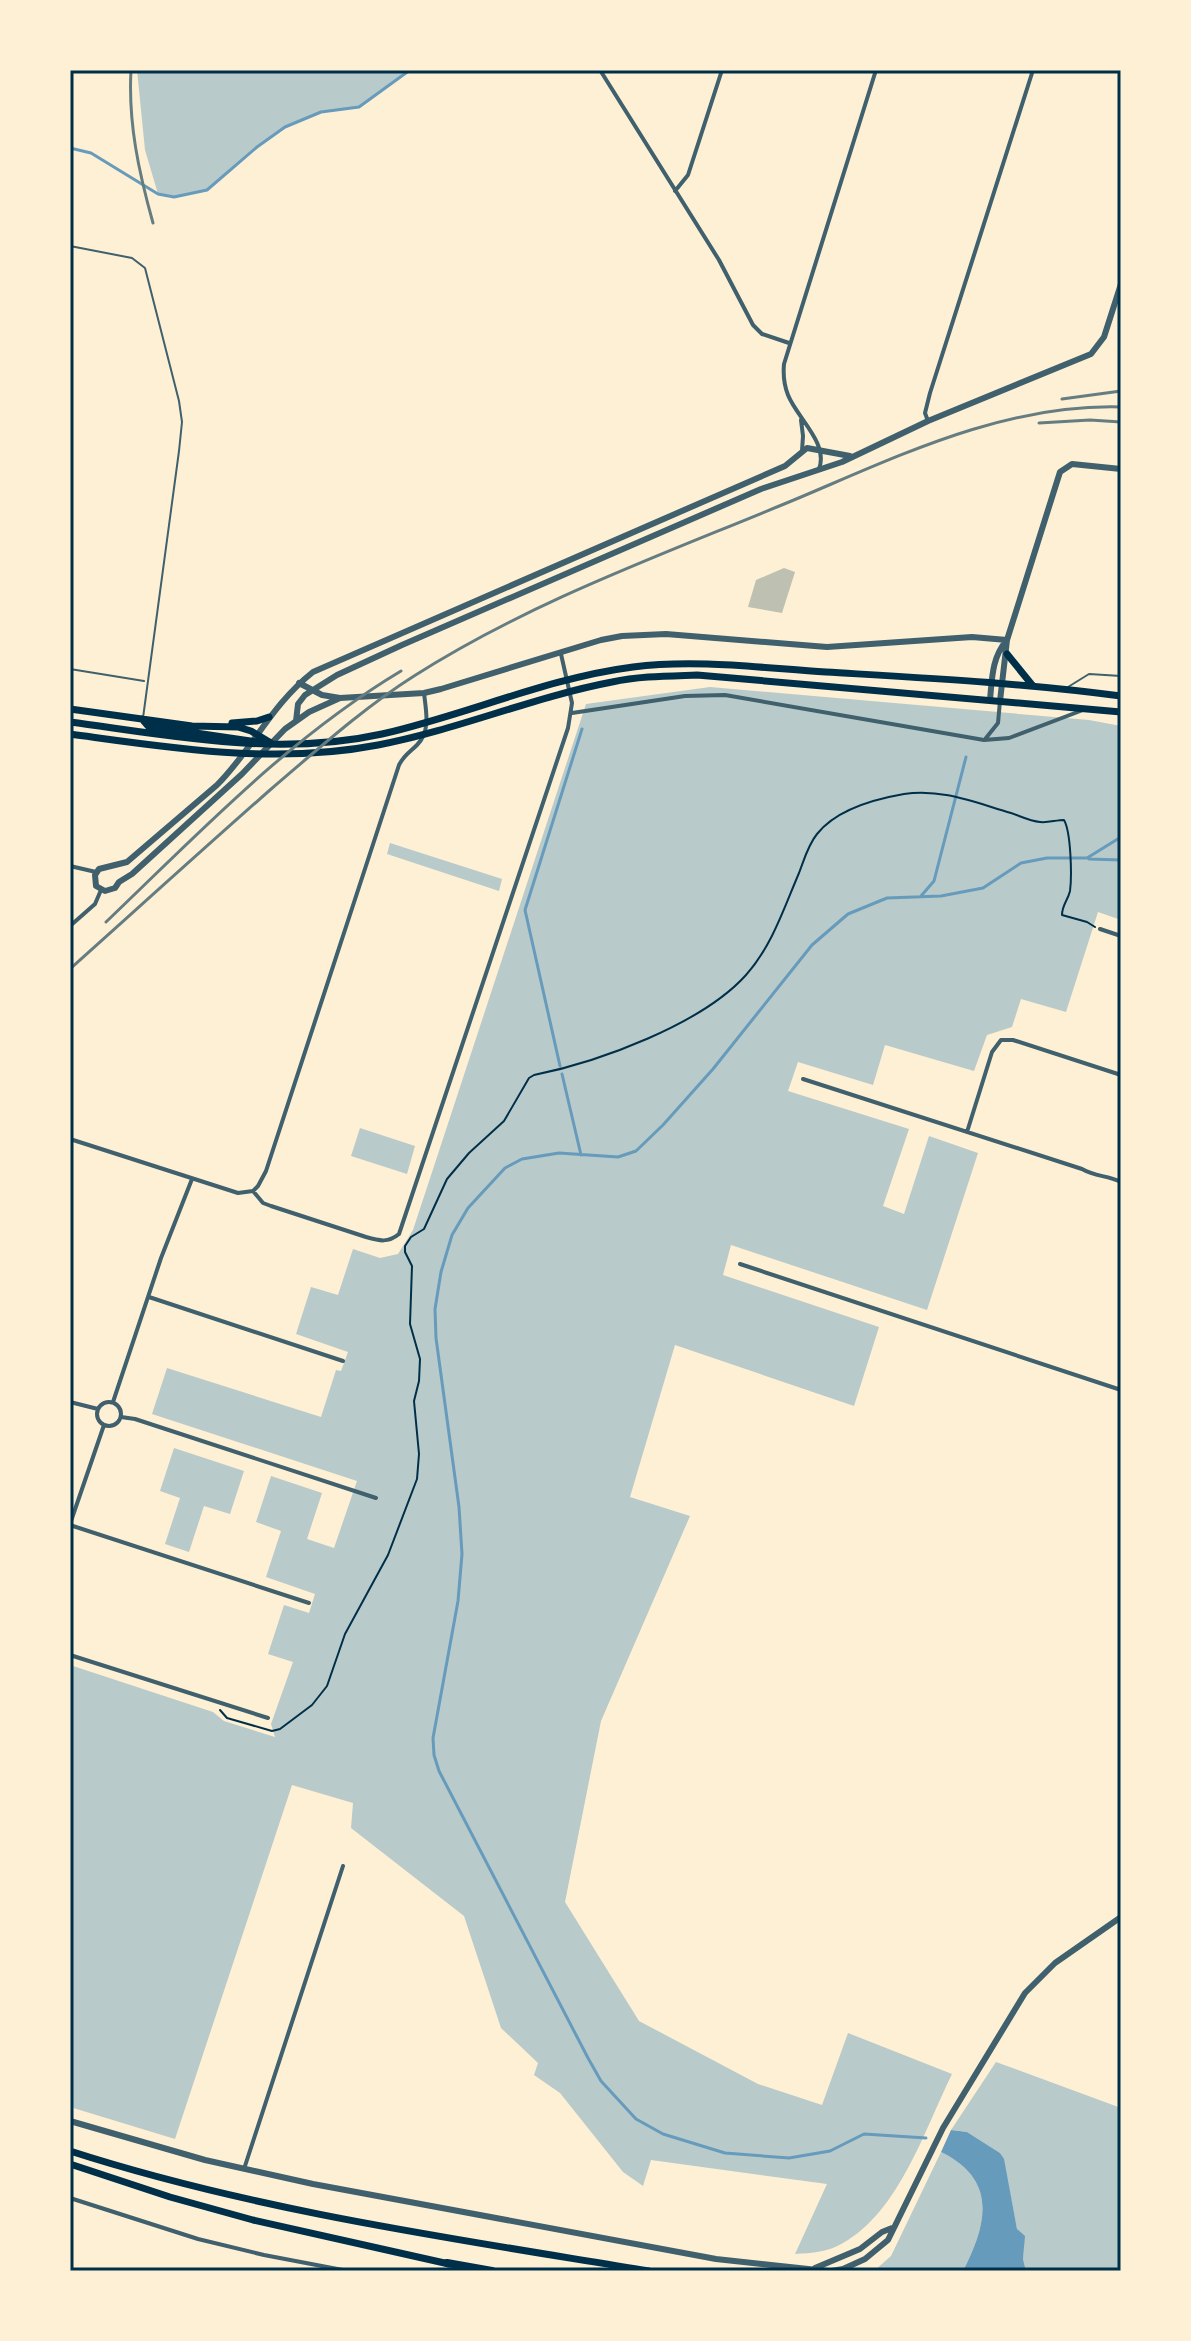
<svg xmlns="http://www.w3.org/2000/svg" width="1191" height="2341" font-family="Jost,sans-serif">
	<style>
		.green { fill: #b9caca }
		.water { fill: #669bbc }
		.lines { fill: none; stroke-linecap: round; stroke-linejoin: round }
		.stream { stroke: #669bbc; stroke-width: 3 }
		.building { fill: #bec0b2 }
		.path { stroke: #003049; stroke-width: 2 }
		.service { stroke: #3f606c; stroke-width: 2 }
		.minor { stroke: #3f606c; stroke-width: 4 }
		.tertiary { stroke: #3f606c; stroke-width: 6 }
		.trunk { stroke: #003049; stroke-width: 7 }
		.motorway { stroke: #003049; stroke-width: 8 }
		.rail { stroke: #657d81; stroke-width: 3 }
		.neatline { fill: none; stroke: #003049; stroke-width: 3 }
	</style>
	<rect width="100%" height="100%" fill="#fdf0d5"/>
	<path class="green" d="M137,70H410L359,107L321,112L285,127L257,147L207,190L174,197L158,194L145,150Z
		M710,687L1089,720L1121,726V920L1098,912L1066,1012L1021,999L1012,1027L987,1035L974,1071L885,1045L873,1085L798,1062L788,1091L909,1129L883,1206L904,1214L929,1136L978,1153L927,1310L731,1245L723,1275L879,1327L854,1406L675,1345L630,1497L690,1516L601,1721L565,1902L639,2021L758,2084L822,2105L848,2033L952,2074C925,2129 899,2212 843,2243C828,2252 812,2253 795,2254L827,2184L651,2160L643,2186L623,2172L560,2093L534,2075L538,2063L501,2028L464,1916L351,1828L353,1803L292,1785L175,2139L70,2107V1665L213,1712L224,1721L275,1737L271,1724L293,1662L268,1654L284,1605L309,1613L315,1594L266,1577L281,1531L256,1522L271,1476L322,1493L307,1539L334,1548L357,1481L152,1414L167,1368L321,1417L336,1370L341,1371L348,1352L296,1334L311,1287L338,1295L353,1249L380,1258L398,1254L413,1230L586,704Z
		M390,843L502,879L499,891L387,854Z
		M360,1128L415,1146L407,1174L351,1156Z
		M174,1448L244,1471L230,1514L204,1506L189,1552L165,1544L180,1498L160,1491Z
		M996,2062L1121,2108V2271H1026L1023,2259L1024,2240L1017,2229L1003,2159L1000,2153L967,2132L951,2130Z
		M941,2152C998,2180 987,2224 963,2271H874L891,2256Z"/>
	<path class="water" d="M951,2130L967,2132L1000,2153L1004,2159L1017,2229L1025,2236L1023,2259L1026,2271H963C987,2224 998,2180 941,2152Z"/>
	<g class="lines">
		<path class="stream" d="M70,148L91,153L158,194L174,197L207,190L257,147L285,127L321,112L359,107L410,70
			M1089,859L1121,860
			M921,896L934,881L966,757
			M560,1066L525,910L582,729
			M562,1074L581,1155
			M926,2138L864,2134L830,2151L789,2158L725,2153L663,2134L636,2119L601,2081L588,2058L439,1771L434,1755L433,1738L458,1601L462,1554L459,1507L436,1338L435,1309L441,1272L452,1235L468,1208L505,1168L522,1159L559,1153L618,1157L636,1151L663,1125L713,1069L812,945L848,914L887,898L941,896L983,888L1021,863L1047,858H1087L1121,837"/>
	</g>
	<path class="building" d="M784,568L795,572L782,613L748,607L756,580Z"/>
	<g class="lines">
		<path class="path" d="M220,1710L227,1718L272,1731L280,1729L312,1705L327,1686L345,1634L388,1555L417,1479L419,1454L414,1401L419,1381L420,1359L410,1324L412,1266L405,1252V1246L411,1237L424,1229L447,1179L469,1153L504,1121L529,1078L534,1075C599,1062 702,1024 746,975C772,946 784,908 799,873C804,860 808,845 817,834C836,810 875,799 904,794C941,788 976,803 1011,813C1020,816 1030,821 1040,822C1048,823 1056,820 1064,820C1071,832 1072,876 1070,891C1068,900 1062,905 1062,915L1087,922L1095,927"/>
		<path class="service" d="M70,246L132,258L145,268L179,401L182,422L179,451L143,718
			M70,669L144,681
			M1068,687L1089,674L1121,676"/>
		<path class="minor" d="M600,70L719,260L753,325L762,334L789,343
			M675,191L688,175L722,70
			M801,420L803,436L802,451
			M928,421L925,413L930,393L1033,70
			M819,469C829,443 797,418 788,395C784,385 783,375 784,364L876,70
			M572,713L685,696L725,695L984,740L1009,738L1083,710
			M986,738L998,723L1000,701
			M70,866L96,872
			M70,926L95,904L101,890
			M1100,929L1121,936
			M803,1079L1082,1169C1096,1177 1106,1175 1121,1182
			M967,1132L992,1052L1001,1040H1013L1121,1075
			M70,1139L238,1193L253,1191L263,1203L271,1206L366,1237C380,1241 388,1243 399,1234L568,728L572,703L561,654
			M253,1191L258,1186L266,1171L399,765C404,755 410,752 417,745C431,731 426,711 424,693
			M740,1264L1121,1390
			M149,1297L343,1361
			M97 1414a12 12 0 1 1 24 0a12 12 0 1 1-24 0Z
			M70,1402L98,1409
			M113,1402L161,1258L192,1179
			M121,1417L135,1419L376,1498
			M70,1524L104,1425
			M70,1525L309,1603
			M70,1655L268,1718
			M244,2169L343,1866
			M70,2198L198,2239L264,2255L348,2271"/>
		<path class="tertiary" d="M850,456L807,448L785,466L313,672C270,706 253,749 217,785L127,862L99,869L95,875L96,886L105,891L115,888L119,882L132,874L242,774L285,729L309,712L340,698L424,693L441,689L601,640L622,636L666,634L827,647L972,637L1007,640
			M299,683L322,695L340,698
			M990,700C992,678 992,657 1007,640
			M1000,701L1007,640L1060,472L1072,464L1121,469
			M296,721L298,704L305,695L337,675L402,645L761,489L842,462L928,421L1091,354L1104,337L1121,284
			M70,2121L205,2160L313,2184L716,2259L827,2271
			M815,2268L860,2249L882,2232L892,2228
			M832,2271L843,2269L865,2259L888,2240L943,2128L1025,1993L1055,1963L1121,1917"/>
		<path class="trunk" d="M1007,654L1033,686
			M70,709L192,726L238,727L251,731L271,743
			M142,719L148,726L257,742
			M70,722C174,736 278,757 382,734C466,715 547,678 633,667C696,659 762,668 826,672C925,678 1023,683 1121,696
			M232,723L257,721L269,717
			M70,734C173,748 274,765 378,745C457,730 533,697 612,682C640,676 668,676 697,675L1121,712
			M70,2151C256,2211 456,2239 649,2271
			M70,2164L170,2197L253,2220L449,2264"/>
		<path class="motorway" d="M447,2263L492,2271"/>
		<path class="rail" d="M131,70C128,123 139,173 153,223
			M1062,399L1121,391
			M1039,423L1090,420L1121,422
			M106,922C200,832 289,738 401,671
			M70,969C137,909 203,849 270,790C317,750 362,709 414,676C533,600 670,552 801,497C905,453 1006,404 1121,407"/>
	</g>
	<rect width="1191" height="2341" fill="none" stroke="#fdf0d5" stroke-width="144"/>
	<rect x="72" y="72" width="1047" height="2197" class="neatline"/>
</svg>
